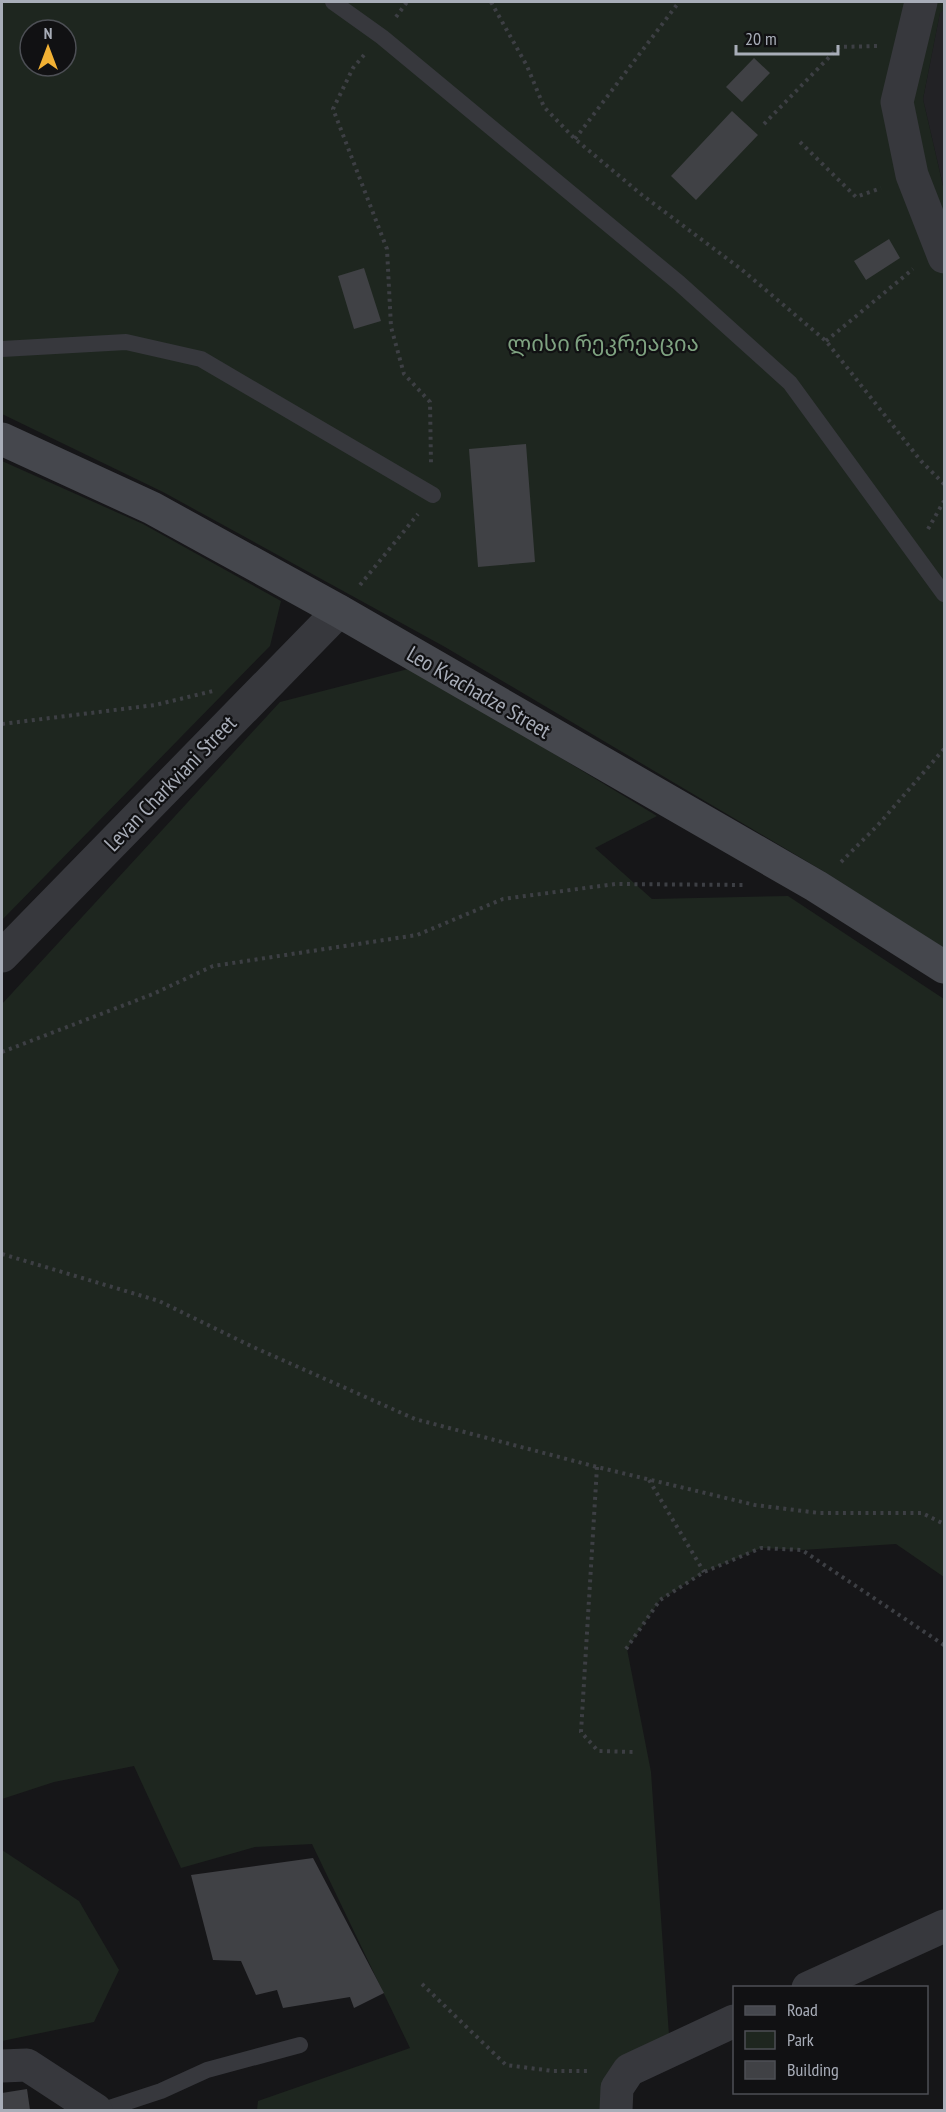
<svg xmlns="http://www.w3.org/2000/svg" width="946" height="2112" font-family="'PT Sans Narrow','Noto Sans Georgian',sans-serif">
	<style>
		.built { fill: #222225 }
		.green { fill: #1e261f; fill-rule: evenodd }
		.building { fill: #404145 }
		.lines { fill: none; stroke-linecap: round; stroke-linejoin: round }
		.path { stroke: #3d3f44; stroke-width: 4; stroke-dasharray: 3 4.5; stroke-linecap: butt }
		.lane { stroke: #37383d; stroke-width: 16 }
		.street { stroke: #37383d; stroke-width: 33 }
		.secondary { stroke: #45474d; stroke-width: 33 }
		.labels { text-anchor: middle; stroke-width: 4.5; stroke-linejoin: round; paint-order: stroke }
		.park-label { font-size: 22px; fill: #7fa381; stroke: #111113 }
		.street-label { font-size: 22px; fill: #a8adb8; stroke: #111113 }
	</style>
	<rect width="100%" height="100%" fill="#161618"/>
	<path class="built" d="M944,10V190L923,99L940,12Z"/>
	<path class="green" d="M2,2H944V10L940,13L923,99L944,190V948L823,871L445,647L163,492L2,414ZM30,30H66V66H30Z
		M2,461L143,524L281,601L270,646L2,920Z
		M412,668L657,816L595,848L652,899L788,896L944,999V1577L896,1544L802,1550L761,1548L704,1572L660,1600L627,1649L651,1772L670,2050L629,2070L616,2110H257L258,2101L410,2048L312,1844L255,1847L181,1868L134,1766L54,1782L2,1799V1004L280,702Z
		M2,1850L79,1901L119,1970L94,2022L2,2041Z"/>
	<path class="building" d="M754,58L770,73L742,102L726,87Z
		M732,111L758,135L696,200L671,176Z
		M889,239L900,258L866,280L854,261Z
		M364,268L381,321L354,329L338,276Z
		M526,444L535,562L478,567L469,449Z
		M313,1858L384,1993L354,2008L350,1997L283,2008L277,1990L256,1995L241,1961L213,1960L191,1875Z
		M27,2089L30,2110H2V2093Z"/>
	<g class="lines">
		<path class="path" d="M491,2L527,66L544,107L575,139L642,195L741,269L826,341L921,461L944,484
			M396,17L407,2
			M364,55L353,68L333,109L387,249L391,327L404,374L430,402L431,464
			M764,124L839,47L877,46
			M575,139L679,2
			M800,142L856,197L881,188
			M826,341L913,269
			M928,529L944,501
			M360,585L418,514
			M2,724L155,705L213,691
			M841,862L878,825L944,749
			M2,1052L153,994L213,966L417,935L503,899L615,884L745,885
			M2,1254L159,1301L251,1346L415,1419L597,1467L755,1505L819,1513H922L944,1524
			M597,1467L581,1732L598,1751L634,1752
			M649,1480L704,1572
			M626,1649L660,1600L704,1572L761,1548L802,1550L944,1645
			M422,1984L506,2065L553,2071H589"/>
		<path class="lane" d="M333,2L382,37L679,283L790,383L944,594
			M2,349L126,342L201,359L433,495
			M103,2110L161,2091L207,2070L300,2045"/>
		<path class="street" d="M921,2L897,102L912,175L944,257
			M2,956L339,611
			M808,1988L944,1926
			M2,2066L27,2065L96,2110
			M616,2110L617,2088L629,2070L734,2021"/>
		<path class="secondary" d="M2,439L152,508L339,611L816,886L944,967"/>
	</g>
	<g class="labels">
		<g class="park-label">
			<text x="603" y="351">ლისი რეკრეაცია</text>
		</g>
		<g class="street-label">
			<text transform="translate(479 692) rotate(30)" y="8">Leo Kvachadze Street</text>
			<text transform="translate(170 783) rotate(-46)" y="8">Levan Charkviani Street</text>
		</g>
	</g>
	<rect width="946" height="2112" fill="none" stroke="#a8adb8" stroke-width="6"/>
	<rect x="733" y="1986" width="195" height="108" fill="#111113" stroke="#4d4f55" stroke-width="1.5"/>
	<rect x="745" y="2006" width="30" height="9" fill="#45474d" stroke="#4d4f55" stroke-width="1.5"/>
	<text x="787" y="2016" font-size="18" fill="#a8adb8">Road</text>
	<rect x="745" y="2031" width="30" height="18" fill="#1e261f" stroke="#4d4f55" stroke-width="1.5"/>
	<text x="787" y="2046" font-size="18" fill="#a8adb8">Park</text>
	<rect x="745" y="2061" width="30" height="18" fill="#404145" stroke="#4d4f55" stroke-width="1.5"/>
	<text x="787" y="2076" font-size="18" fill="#a8adb8">Building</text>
	<g transform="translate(48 48)"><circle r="28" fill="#111113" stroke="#4d4f55" stroke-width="1.5"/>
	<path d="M0-4.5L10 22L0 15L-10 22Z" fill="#f2b134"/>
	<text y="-9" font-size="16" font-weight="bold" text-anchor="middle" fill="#a8adb8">N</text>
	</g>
	<path d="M736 45v9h102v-9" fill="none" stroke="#a8adb8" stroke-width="3"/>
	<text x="745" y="45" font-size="18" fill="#a8adb8" stroke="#111113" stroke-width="4.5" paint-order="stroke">20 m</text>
</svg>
